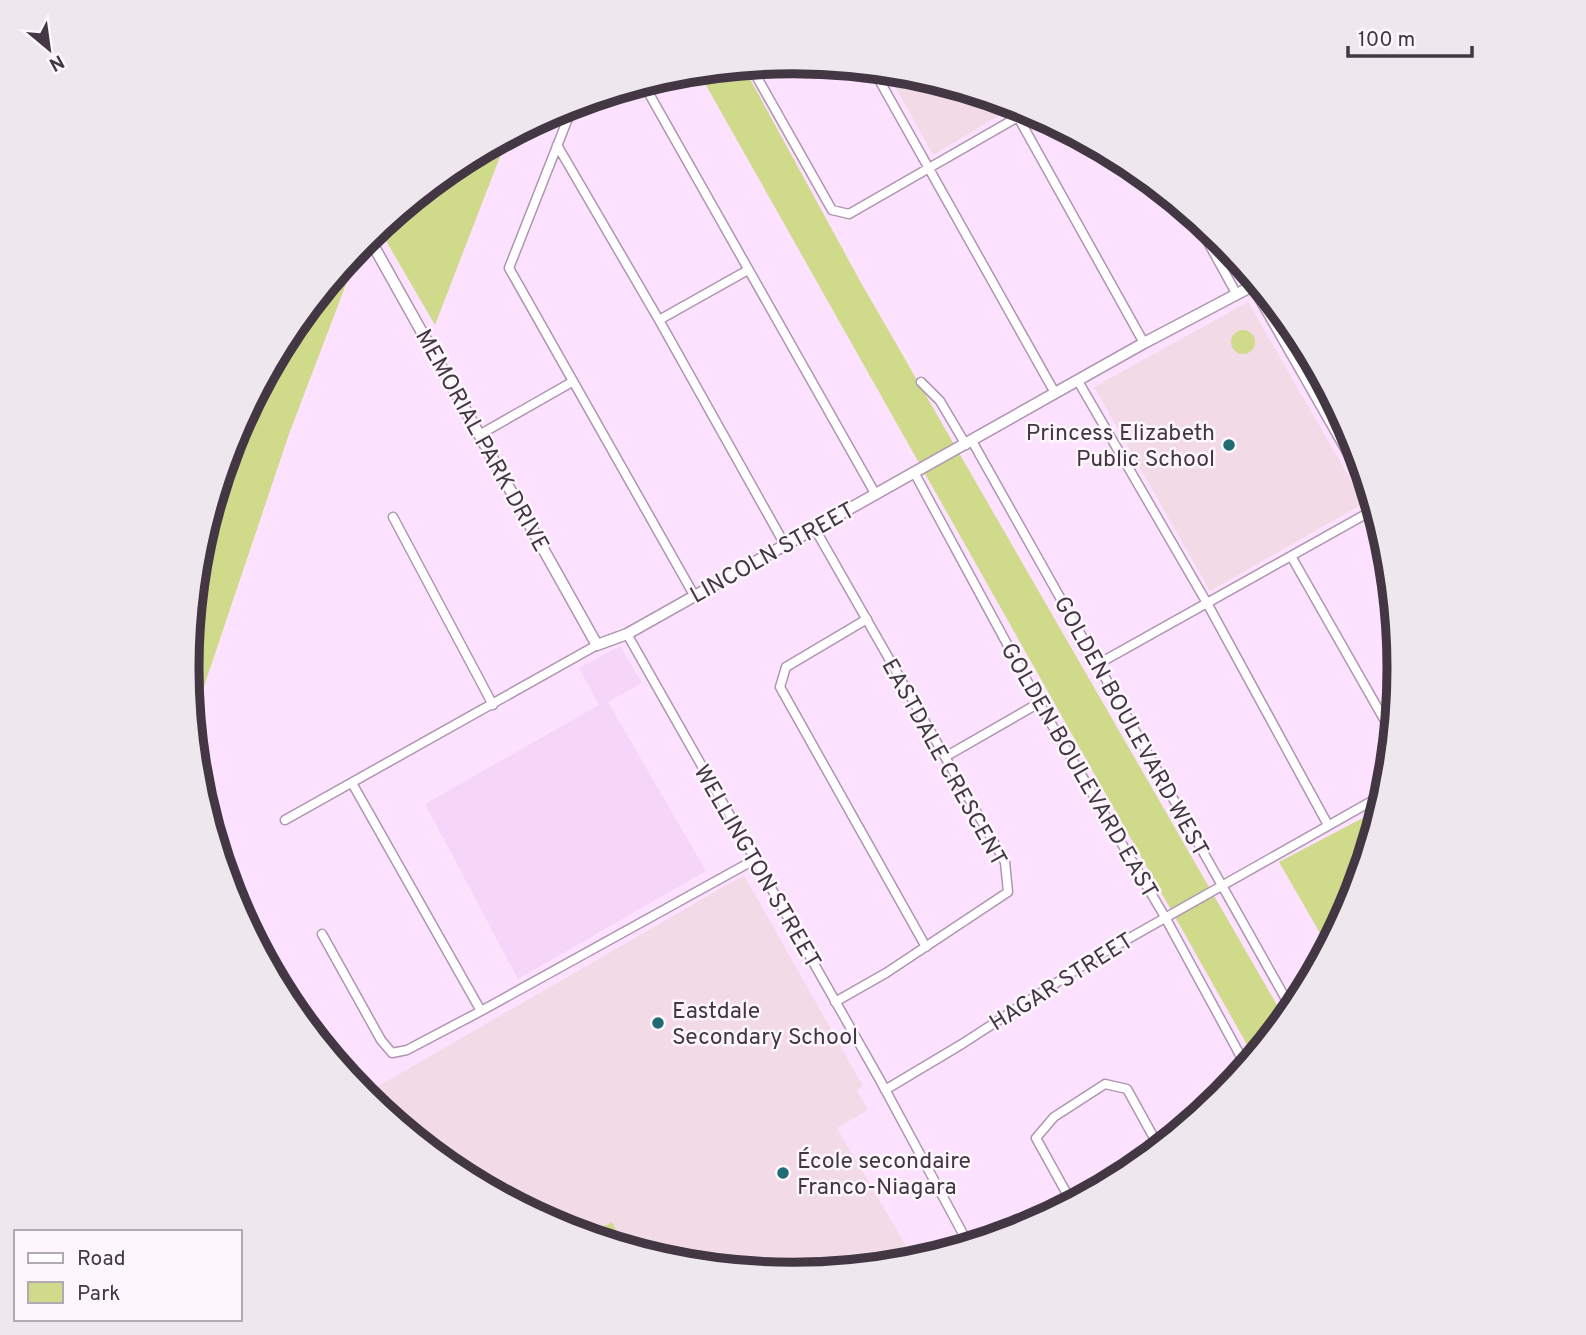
<svg xmlns="http://www.w3.org/2000/svg" width="1586" height="1335" font-family="Overpass,sans-serif">
	<style>
		.built { fill: #f5d5f8 }
		.industrial { fill: #f2dbe6 }
		.green { fill: #cfda8b }
		.lines { fill: none; stroke-linecap: round; stroke-linejoin: round }
		.minor-casing { stroke: #ae95b0; stroke-width: 11 }
		.major-casing { stroke: #ae95b0; stroke-width: 13 }
		.minor { stroke: #fff; stroke-width: 8 }
		.major { stroke: #fff; stroke-width: 10 }
		.poi-dot { fill: #216b74; stroke: #fdf7fd; stroke-width: 2.5 }
		.labels { text-anchor: middle; stroke-width: 5; stroke-linejoin: round; paint-order: stroke }
		.poi-label { font-size: 23px; fill: #423743; stroke: #fdf7fd; text-anchor: start }
		.street-label { font-size: 23px; fill: #423743; stroke: #fdf7fd }
		.rim { fill: none; stroke: #423743; stroke-width: 9 }
	</style>
	<rect width="100%" height="100%" fill="#fde2ff"/>
	<path class="built" d="M620,646L642,683L608,702L706,871L518,979L425,804L599,705L579,668Z"/>
	<path class="industrial" d="M886,70L912,73L1017,105L933,155Z
		M1248,302L1364,503L1210,591L1094,387Z
		M744,875L863,1086L857,1090L868,1110L837,1128L915,1261L793,1274L674,1262L620,1246L622,1244L612,1222L587,1236L561,1227L456,1171L363,1095Z"/>
	<path class="green" d="M743,66L860,281L1285,1019L1254,1057L698,71Z
		M508,136L435,325L378,227L457,163Z
		M361,245L289,434L192,722L187,667L198,549L233,435L289,330Z
		M1231 342a12 12 0 1 1 24 0a12 12 0 1 1-24 0Z
		M1378,810L1379,813L1353,900L1328,947L1279,862Z
		M612,1222L623,1244L620,1246L587,1236Z"/>
	<g class="lines">
		<g class="minor-casing">
			<path id="minor" d="M750,65L832,210L849,214L1030,110
				M873,69L1055,393
				M643,83L876,495
				M574,103L509,268L694,595
				M1018,117L1144,343
				M557,145L659,320L785,545
				M1193,215L1236,293
				M1252,286L1371,494
				M659,320L748,270
				M1078,381L1207,603L1328,825
				M921,382L940,401L966,445
				M479,435L572,382
				M972,441L1292,1010
				M915,474L1039,703L1165,917L1246,1066
				M393,517L493,705
				M815,529L1005,862L1008,892L886,973L835,1002
				M1291,556L1393,735
				M867,619L786,667L780,687L926,947
				M627,634L880,1080L969,1245
				M1098,664L1375,509
				M945,757L1039,703
				M352,783L481,1011L754,860
				M285,820L597,645
				M322,934L381,1040L392,1053L407,1050L481,1011
				M885,1090L962,1044L1096,957L1386,793
				M1072,1203L1036,1138L1054,1117L1105,1084L1127,1089L1159,1147"/>
		</g>
		<g class="major-casing">
			<path id="major" d="M368,236L597,645L627,634L1144,343L1258,283"/>
		</g>
		<use href="#minor" class="minor"/>
		<use href="#major" class="major"/>
	</g>
	<g class="poi-dot">
		<circle cx="1229" cy="445" r="7"/>
		<circle cx="658" cy="1023" r="7"/>
		<circle cx="783" cy="1173" r="7"/>
	</g>
	<g class="labels">
		<g class="poi-label">
			<text x="1215" y="440" text-anchor="end">Princess Elizabeth<tspan x="1215" dy="26">Public School</tspan></text>
			<text x="672" y="1018">Eastdale<tspan x="672" dy="26">Secondary School</tspan></text>
			<text x="797" y="1168">École secondaire<tspan x="797" dy="26">Franco-Niagara</tspan></text>
		</g>
		<g class="street-label">
			<text transform="translate(483 440) rotate(61)" y="8">MEMORIAL PARK DRIVE</text>
			<text transform="translate(772 552) rotate(-29)" y="8">LINCOLN STREET</text>
			<text transform="translate(1132 726) rotate(61)" y="8">GOLDEN BOULEVARD WEST</text>
			<text transform="translate(945 762) rotate(61)" y="8">EASTDALE CRESCENT</text>
			<text transform="translate(1080 770) rotate(60)" y="8">GOLDEN BOULEVARD EAST</text>
			<text transform="translate(758 866) rotate(60)" y="8">WELLINGTON STREET</text>
			<text transform="translate(1061 981) rotate(-32)" y="8">HAGAR STREET</text>
		</g>
	</g>
	<path d="M0 0H1586V1335H0ZM199 668a594 594 0 1 1 1188 0a594 594 0 1 1-1188 0Z" fill="#eee8ee" fill-rule="evenodd"/>
	<path class="rim" d="M199 668a594 594 0 1 1 1188 0a594 594 0 1 1-1188 0Z"/>
	<rect x="14" y="1230" width="228" height="91" fill="#fdf7fd" stroke="#b2aab3" stroke-width="2"/>
	<rect x="28" y="1253" width="35" height="10" fill="#ffffff" stroke="#b2aab3" stroke-width="2"/>
	<text x="77" y="1265" font-size="21" fill="#423743">Road</text>
	<rect x="28" y="1282" width="35" height="21" fill="#cfda8b" stroke="#b2aab3" stroke-width="2"/>
	<text x="77" y="1300" font-size="21" fill="#423743">Park</text>
	<g transform="translate(49 49) rotate(151)" stroke="#fdf7fd" stroke-width="5" paint-order="stroke">
	<path d="M0-5L12 26L0 18L-12 26Z" fill="#423743"/>
	<text y="-10" font-size="19" font-weight="bold" text-anchor="middle" fill="#423743">N</text>
	</g>
	<path d="M1348 46v10h124v-10" fill="none" stroke="#423743" stroke-width="3.5"/>
	<text x="1358" y="46" font-size="21" fill="#423743" stroke="#fdf7fd" stroke-width="5" paint-order="stroke">100 m</text>
</svg>
